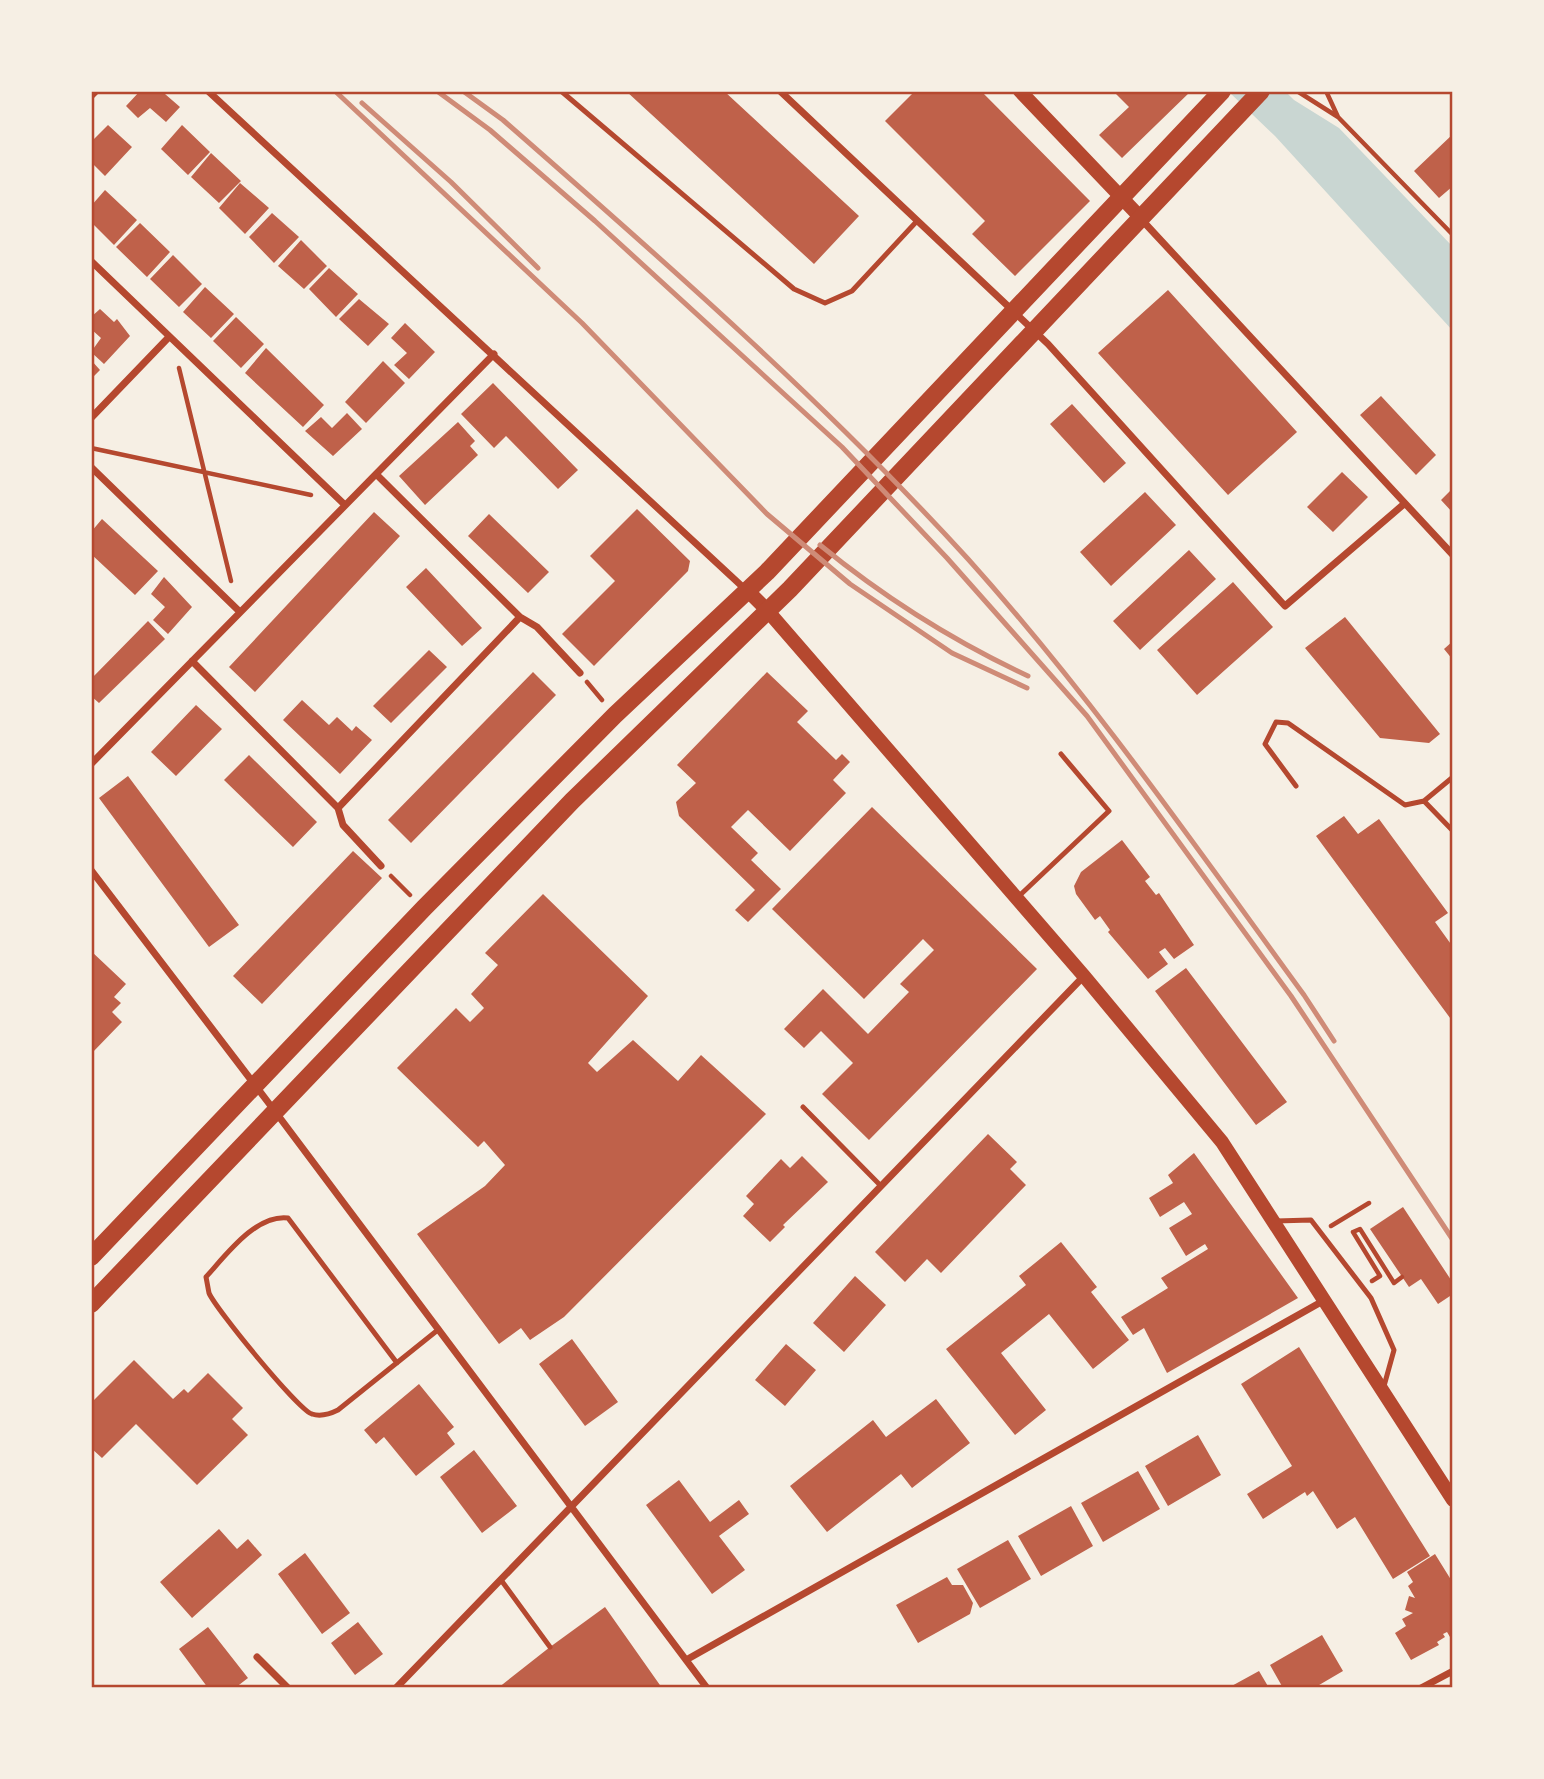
<svg xmlns="http://www.w3.org/2000/svg" width="1544" height="1779" font-family="Figtree,sans-serif">
	<style>
		.water { fill: #c9d6d2 }
		.building { fill: #bf614a }
		.lines { fill: none; stroke-linecap: round; stroke-linejoin: round }
		.path { stroke: #b5482f; stroke-width: 4.5 }
		.service { stroke: #b5482f; stroke-width: 5 }
		.minor { stroke: #b5482f; stroke-width: 7 }
		.secondary { stroke: #b5482f; stroke-width: 14 }
		.trunk { stroke: #b5482f; stroke-width: 18 }
		.rail { stroke: #cf8b77; stroke-width: 5 }
		.neatline { fill: none; stroke: #b5482f; stroke-width: 2.5 }
	</style>
	<rect width="100%" height="100%" fill="#f6efe4"/>
	<path class="water" d="M1228,91H1285L1294,100L1339,128L1453,247V331L1275,136Z"/>
	<path class="building" d="M140,91H167L165,94L180,107L166,122L150,108L138,118L126,106Z
		M626,91H724L859,216L814,264Z
		M915,91H981L1090,201L1015,276L972,234L985,221L885,121Z
		M1113,91H1191L1122,158L1099,135L1129,107Z
		M108,125L132,147L105,176L91,162V142Z
		M182,125L210,152L188,175L161,149Z
		M1453,134V186L1439,198L1414,171Z
		M211,153L241,181L219,203L191,177Z
		M240,183L269,208L245,234L219,208Z
		M105,190L137,220L114,245L91,222V206Z
		M272,213L299,237L274,263L249,237Z
		M140,223L170,252L147,277L116,247Z
		M301,240L327,266L304,289L278,266Z
		M173,255L202,284L179,307L150,279Z
		M329,268L358,294L336,317L309,289Z
		M205,287L234,314L211,338L183,312Z
		M1168,290L1297,432L1228,495L1098,353Z
		M359,299L389,324L368,346L339,319Z
		M100,309L114,322L117,319L130,336L104,364L91,352L101,338L91,329V317Z
		M236,317L264,344L241,368L213,341Z
		M405,323L435,352L409,379L394,365L407,353L391,338Z
		M266,348L324,405L303,427L245,373Z
		M91,360L100,370L91,379Z
		M383,361L405,383L366,423L345,402Z
		M493,383L578,470L558,489L506,436L494,448L461,414Z
		M1381,396L1436,455L1416,475L1360,415Z
		M1072,404L1126,463L1104,483L1050,424Z
		M347,413L362,429L333,456L305,431L321,417L332,428Z
		M458,422L475,441L470,446L478,455L425,505L399,476Z
		M1342,472L1368,497L1333,532L1307,507Z
		M1453,488V513L1441,500Z
		M1145,492L1176,525L1111,586L1080,552Z
		M637,509L690,561L688,571L594,666L562,634L615,581L590,556Z
		M374,512L400,536L255,692L229,667Z
		M489,514L549,572L528,593L468,536Z
		M102,519L158,571L135,595L91,554V532Z
		M1189,550L1216,579L1140,650L1113,621Z
		M426,568L482,628L462,646L406,587Z
		M164,577L192,607L168,634L153,620L165,607L151,594Z
		M1233,582L1273,627L1197,695L1157,650Z
		M1345,617L1440,734L1429,743L1380,738L1305,648Z
		M148,621L165,639L99,703L91,696V679Z
		M1453,641V660L1444,649Z
		M429,650L447,667L391,723L373,706Z
		M533,672L556,695L411,843L388,820Z
		M767,672L808,711L797,722L836,760L842,754L850,762L833,780L846,793L790,851L748,810L731,827L758,853L751,860L781,889L748,922L735,910L755,890L679,816L676,802L696,783L677,765Z
		M302,700L329,725L337,717L352,731L356,726L372,740L340,774L283,720Z
		M196,705L222,729L176,776L151,752Z
		M249,755L317,822L293,847L224,780Z
		M128,776L239,925L209,947L99,798Z
		M872,807L1037,969L869,1140L822,1094L853,1063L821,1031L804,1048L784,1029L823,989L868,1034L909,992L900,984L934,950L923,939L864,999L772,909Z
		M1344,816L1358,834L1379,819L1448,913L1435,922L1453,947V1022L1316,836Z
		M1122,840L1150,877L1145,881L1156,895L1159,893L1194,945L1174,959L1165,948L1159,952L1168,964L1148,979L1108,932L1110,930L1100,916L1095,920L1076,894L1074,886L1081,872Z
		M353,851L382,878L262,1004L233,976Z
		M543,894L648,996L588,1063L597,1072L633,1040L678,1081L701,1055L766,1114L564,1317L530,1340L521,1328L499,1344L417,1234L485,1186L505,1165L484,1141L478,1147L397,1068L456,1008L470,1022L484,1008L471,994L498,965L485,953Z
		M91,951L126,984L114,997L121,1003L112,1012L122,1022L91,1054Z
		M1186,968L1287,1102L1256,1125L1155,991Z
		M988,1134L1017,1162L1010,1169L1026,1185L941,1273L927,1259L905,1282L875,1252Z
		M1194,1153L1298,1298L1167,1373L1144,1328L1133,1335L1121,1317L1168,1288L1161,1278L1208,1249L1205,1244L1186,1256L1169,1228L1192,1214L1184,1202L1160,1217L1149,1198L1173,1183L1168,1175Z
		M802,1156L828,1182L783,1225L785,1227L770,1242L743,1216L754,1204L746,1196L781,1159L790,1168Z
		M1403,1207L1453,1283V1294L1438,1304L1421,1279L1409,1287L1370,1229Z
		M1061,1242L1097,1287L1091,1292L1129,1340L1093,1369L1049,1314L1001,1353L1046,1410L1015,1435L946,1349L1026,1285L1019,1276Z
		M855,1276L886,1305L844,1352L813,1323Z
		M572,1339L618,1402L585,1426L539,1364Z
		M786,1344L816,1370L785,1406L755,1380Z
		M1299,1347L1430,1556L1393,1579L1355,1517L1337,1529L1313,1491L1307,1496L1305,1492L1263,1519L1247,1494L1292,1466L1241,1384Z
		M134,1360L173,1399L184,1389L188,1393L208,1373L243,1408L232,1419L248,1435L197,1485L136,1424L102,1458L91,1448V1403Z
		M419,1384L454,1427L447,1433L455,1444L416,1476L384,1437L376,1444L364,1430Z
		M936,1399L970,1443L912,1488L901,1474L827,1532L790,1486L873,1420L886,1437Z
		M1198,1435L1221,1475L1168,1506L1145,1466Z
		M474,1450L517,1506L482,1533L440,1477Z
		M1138,1471L1160,1509L1103,1542L1081,1503Z
		M679,1480L710,1522L739,1500L749,1514L719,1536L745,1570L712,1594L646,1505Z
		M1071,1506L1093,1546L1041,1576L1018,1536Z
		M219,1529L237,1549L248,1539L262,1555L192,1618L160,1582Z
		M1008,1540L1031,1579L980,1608L957,1569Z
		M305,1553L350,1613L322,1634L278,1574Z
		M1435,1554L1453,1583V1642L1447,1632L1443,1634L1445,1637L1437,1642L1439,1645L1411,1660L1395,1633L1406,1626L1402,1619L1413,1613L1405,1610L1409,1596L1415,1598L1408,1586L1413,1582L1407,1572Z
		M947,1577L952,1585H963L973,1603L970,1614L918,1643L896,1605Z
		M605,1607L662,1688H498L550,1647Z
		M358,1622L383,1654L355,1675L331,1643Z
		M208,1627L248,1678L235,1688H208L179,1649Z
		M1322,1635L1343,1671L1314,1688H1283L1270,1665Z
		M1259,1671L1269,1688H1228Z"/>
	<g class="lines">
		<path class="path" d="M1297,91L1338,117L1453,235
			M1326,91L1338,117
			M179,368L231,581
			M91,448L311,495
			M587,682L602,700
			M391,876L410,895
			M1331,1226L1369,1203
			M1372,1281L1380,1276L1353,1232L1360,1229L1394,1283L1402,1277"/>
		<path class="service" d="M561,91L794,289L825,303L852,291L917,221
			M1453,777L1424,801L1453,831
			M1296,786L1265,744L1276,722L1288,723L1405,805L1424,801
			M1018,897L1109,811L1061,754
			M803,1107L881,1186
			M1276,1221L1311,1220L1371,1298L1394,1350L1384,1386
			M397,1363L288,1218C256,1214 226,1255 206,1277C207,1282 208,1288 209,1293C215,1308 299,1411 312,1414C321,1417 330,1414 338,1410L439,1329
			M501,1580L550,1647"/>
		<path class="minor" d="M208,91L746,590
			M780,91L1048,344L1285,606L1404,504
			M91,96L96,91
			M1141,219L1453,555
			M91,261L345,505
			M91,418L168,338
			M91,467L240,612
			M520,617L537,627L580,673
			M192,661L338,808L520,617L376,474
			M91,764L494,354
			M338,808L343,825L381,866
			M91,870L274,1110L707,1688
			M257,1657L288,1688
			M686,1660L1323,1301
			M396,1688L1084,976
			M1421,1688L1453,1671"/>
		<path class="secondary" d="M1020,91L1141,218
			M747,590L767,610L1084,976L1222,1142L1453,1500"/>
		<path class="trunk" d="M91,1257L424,908L615,715L767,572L1222,91
			M91,1304L572,801L790,589L1261,91"/>
		<path class="rail" d="M335,91L582,323L767,514L850,584L952,653L1027,688
			M437,91L490,130L595,221L842,447L947,558L1087,716L1291,996L1453,1240
			M463,91L503,120C663,260 824,401 968,559C1091,696 1196,847 1304,995L1334,1041
			M362,103L451,182L538,268
			M820,545C886,599 951,640 1028,676"/>
	</g>
	<rect width="1544" height="1779" fill="none" stroke="#f6efe4" stroke-width="186"/>
	<rect x="93" y="93" width="1358" height="1593" class="neatline"/>
</svg>
